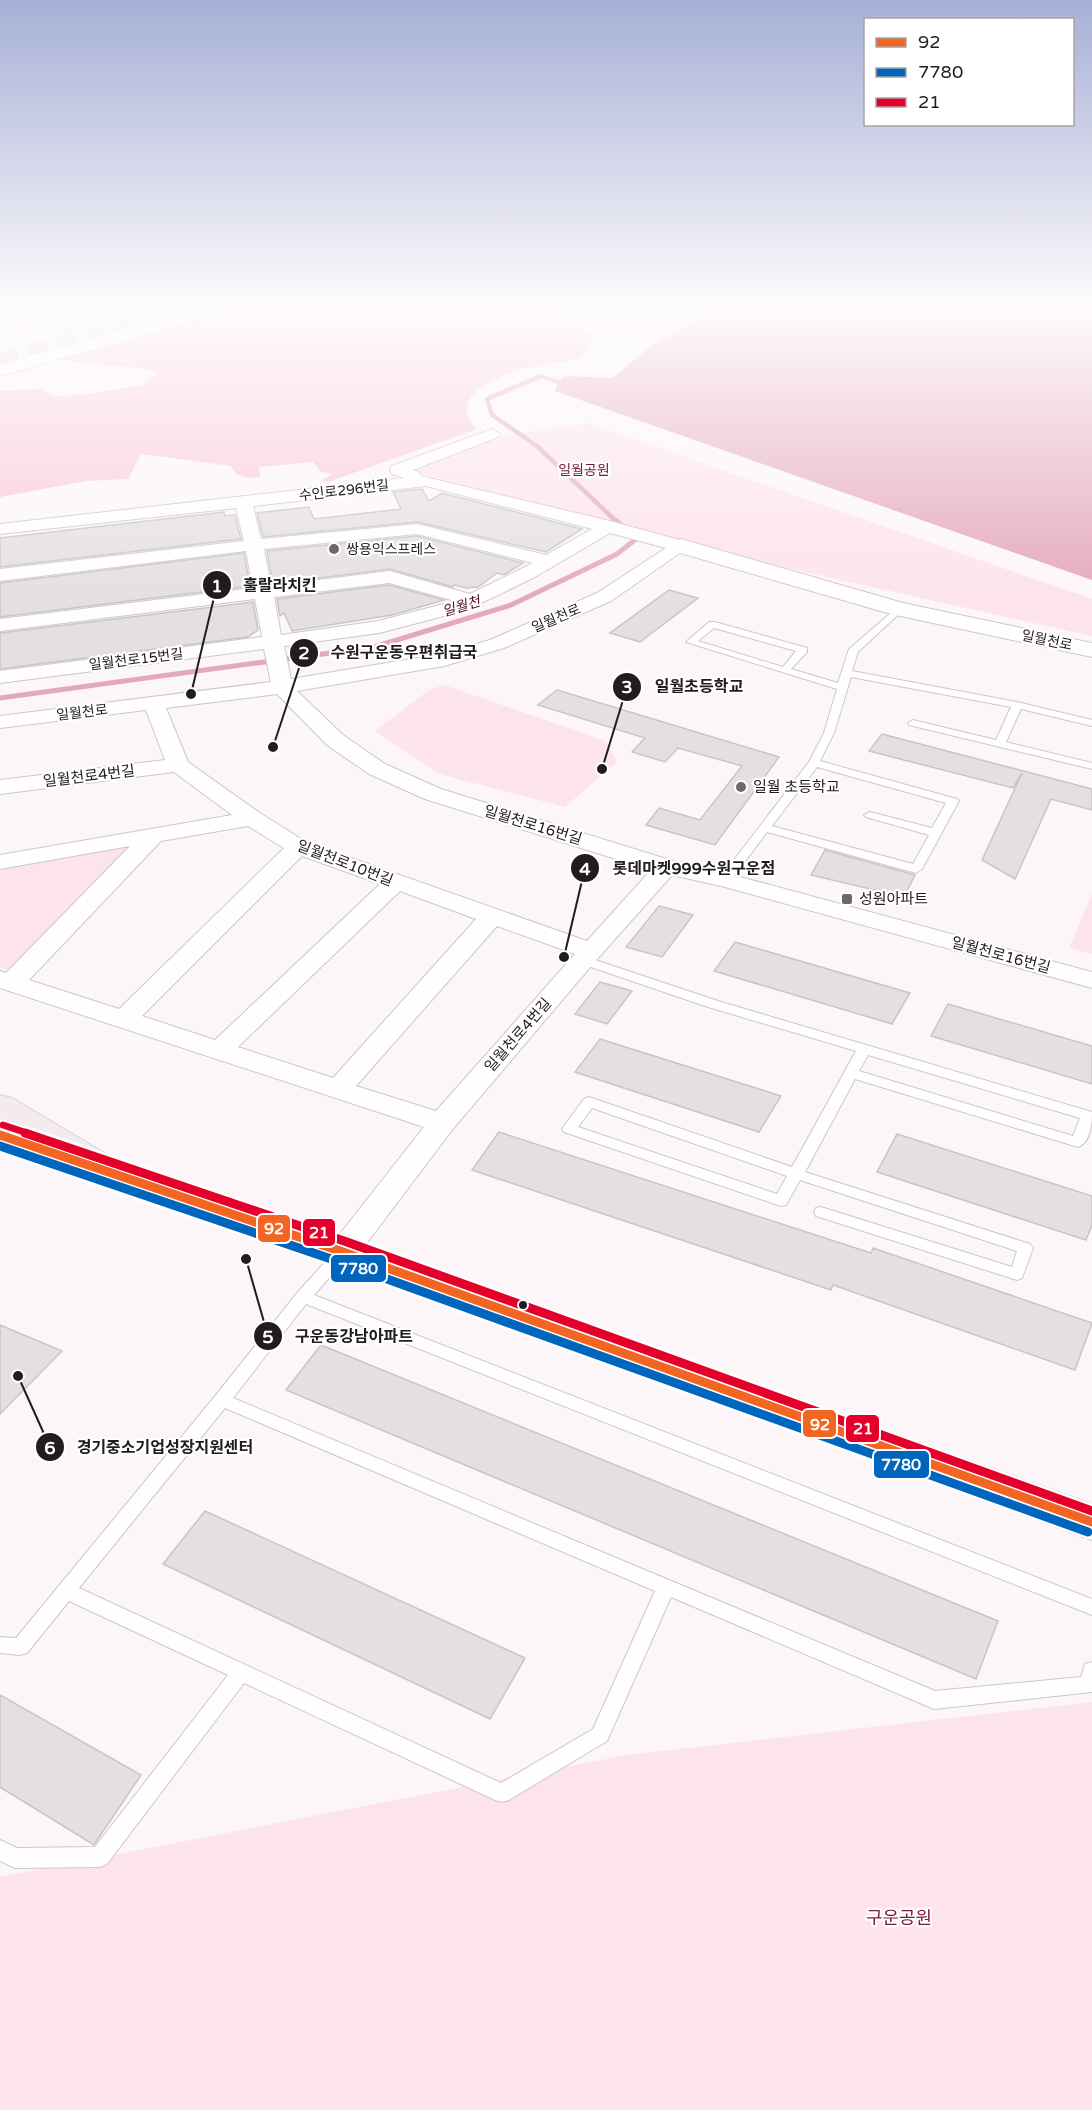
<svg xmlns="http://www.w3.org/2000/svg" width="1092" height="2110" font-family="'Varela Round','Noto Sans KR',sans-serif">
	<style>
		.green { fill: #fde3eb }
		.forest { fill: #f9c8d8 }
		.water { fill: #e4a8bc }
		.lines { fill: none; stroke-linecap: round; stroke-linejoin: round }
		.stream-far1 { stroke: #e4a8bc; stroke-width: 4.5 }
		.stream { stroke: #e4a8bc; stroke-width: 5 }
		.building { fill: #e5dfe1; stroke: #c9c4c5; stroke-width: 1.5 }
		.secondary-tunnel { stroke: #dbd5d7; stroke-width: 20; stroke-dasharray: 20 10; stroke-linecap: butt }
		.service-casing { stroke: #ccc7c8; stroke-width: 2 }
		.minor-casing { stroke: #ccc7c8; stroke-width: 2 }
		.tertiary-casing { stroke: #ccc7c8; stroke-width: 2 }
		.secondary-casing { stroke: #ccc7c8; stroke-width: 2 }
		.primary-casing { stroke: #d6d3d4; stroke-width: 2 }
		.service { fill: #fffefe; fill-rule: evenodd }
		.minor { fill: #fffefe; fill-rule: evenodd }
		.tertiary { fill: #fffefe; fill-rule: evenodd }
		.secondary { fill: #f9f5f6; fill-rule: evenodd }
		.primary { fill: #f5ebef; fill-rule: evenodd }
		.bus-1-casing { stroke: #fff; stroke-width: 14 }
		.bus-2-casing { stroke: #fff; stroke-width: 14 }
		.bus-3-far1-casing { stroke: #fff; stroke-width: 11 }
		.bus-3-casing { stroke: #fff; stroke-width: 14 }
		.bus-1 { stroke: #f26522; stroke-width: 9 }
		.bus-2 { stroke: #0065bd; stroke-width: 9 }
		.bus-3-far1 { stroke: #e4002b; stroke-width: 7 }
		.bus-3 { stroke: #e4002b; stroke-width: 9 }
		.poi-dot { fill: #6e686a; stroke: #fff; stroke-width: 2 }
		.bus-dot { fill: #221c1e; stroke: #fff; stroke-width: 2 }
		.labels { text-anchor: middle; stroke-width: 4.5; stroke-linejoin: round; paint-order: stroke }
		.far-park-label { font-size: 14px; fill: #791844; stroke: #fff }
		.far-street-label { font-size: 14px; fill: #221c1e; stroke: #fff }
		.far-poi-label { font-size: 14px; fill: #221c1e; stroke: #fff; text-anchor: start }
		.far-water-label { font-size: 14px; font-style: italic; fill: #53092c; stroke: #fff }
		.street-label { font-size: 15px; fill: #221c1e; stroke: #fff }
		.poi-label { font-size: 15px; fill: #221c1e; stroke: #fff; text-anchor: start }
		.near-park-label { font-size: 18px; fill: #791844; stroke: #fff }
		.leader { fill: none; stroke: #221c1e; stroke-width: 2 }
		.callout-dot { fill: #221c1e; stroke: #fff; stroke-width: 2 }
		.mark-label { font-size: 18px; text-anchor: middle; font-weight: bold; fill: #fff }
		.callout-label { font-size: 16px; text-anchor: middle; font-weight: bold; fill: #221c1e; stroke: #fff; stroke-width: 4.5; stroke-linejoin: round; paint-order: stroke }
		.line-badge { stroke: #fff; stroke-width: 2 }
		.badge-label { font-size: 16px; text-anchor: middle; font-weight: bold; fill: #fff }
	</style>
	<rect width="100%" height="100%" fill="#fcf6f8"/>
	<path class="green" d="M588,423L1092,599V636L701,549L419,473L417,467L499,437Z
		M444,685L606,741L617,762L565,807L439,774L375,731L429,690Z
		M131,846L8,970L0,968V867Z
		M1092,894V954L1069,948Z
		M1092,1702V2110H0V1877L627,1755Z"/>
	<path class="forest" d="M238,308H545L590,333C593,345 590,354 579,359C570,363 560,361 551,363C529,366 454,384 469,418C471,422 475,426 477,429L328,482L321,481L332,474L321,472L313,462L259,467L260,477C247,478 237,479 231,466L141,454L128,479L86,481L0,497V391L39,389L53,396L82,395L143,385L158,372C125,365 92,365 59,359Z"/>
	<path class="water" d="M719,308H1092V580L555,391L558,382L565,376L612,378L653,345Z"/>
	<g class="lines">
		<path class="stream-far1" d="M558,382L541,376L487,399L492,415L537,446L618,523"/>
		<path class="stream" d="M0,698L374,647L511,605L617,554L636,539L617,521"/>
	</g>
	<path class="building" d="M422,489L429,501L442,493L582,529L546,552L417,522L263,537L257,513L309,507L314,519L401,509L393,492Z
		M224,512L225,516L235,515L241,539L0,567V538Z
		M417,536L523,563L504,575L497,573L478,587L466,588L454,585L453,587L390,569L273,584L267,551Z
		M244,553L250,586L0,617V583Z
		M389,585L444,600L392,615L292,631L284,613L280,616L277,599Z
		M669,590L698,598L640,642L610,633Z
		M253,602L258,630L248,637L0,669V633Z
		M557,690L779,757L715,845L646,825L659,808L700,820L742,766L678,748L665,762L632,752L645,738L538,705Z
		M882,734L1092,789V810L1051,799L1015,879L982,860L1022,773L1013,788L869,751Z
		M825,850L915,875L904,897L811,875Z
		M659,906L693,915L662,957L626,947Z
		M735,942L910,993L892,1024L714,971Z
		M600,982L632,991L607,1024L575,1014Z
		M948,1004L1092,1046V1084L931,1036Z
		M600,1039L781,1096L759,1132L575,1072Z
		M499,1132L871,1253L873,1248L1092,1323L1075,1370L833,1285L831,1290L472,1170Z
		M897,1134L1092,1196V1225L1086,1240L877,1172Z
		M0,1325L62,1351L0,1414Z
		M321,1345L998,1621L976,1679L286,1390Z
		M205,1511L525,1658L490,1719L163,1564Z
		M0,1695L141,1775L94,1845L0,1787Z"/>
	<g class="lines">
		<path class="secondary-tunnel" d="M0,363L188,310"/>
		<g class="service-casing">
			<path id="service" d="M899,606L902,607V611L858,652L852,671L1017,702L1092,720V726L1021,709L1006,742L1092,763V769L909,725L908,723L913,720L996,740L1011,707L851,677L834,733L820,761L957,799L959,801L922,869L916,873L767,832L729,883H721L719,880L721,877L809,762L824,733L837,689L686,642L709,622H715L807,648V652L791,669L838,683L849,649ZM714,628L796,651L783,667L698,641ZM817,767L946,803L932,828L870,812L864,815L866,817L929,835L913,864L772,826Z
				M583,956L718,1001L1092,1112C1092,1124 1090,1143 1078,1147L855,1079L805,1172L1030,1244L1033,1248L1022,1278L1017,1280L816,1216L814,1212L816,1208L821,1207L1012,1267L1017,1251L800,1180L786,1205L781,1206L564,1132L562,1129L564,1126L584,1099L589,1097L792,1167L856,1051L708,1007L579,963L577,960L579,957ZM868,1055L1080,1118L1073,1136L859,1071ZM592,1108L787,1176L777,1194L578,1127Z
				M343,1246L348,1248L351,1252L348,1256L314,1295L1092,1599V1615L306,1304L233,1398L935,1691L1081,1677L1085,1664L1092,1662V1692L934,1709L671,1597L607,1741L509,1800L502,1802L495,1800L244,1683L107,1864L100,1867L15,1868L0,1861V1840L17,1848L95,1847L228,1675L69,1601L27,1653L20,1655L0,1653V1637L16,1638L216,1395L297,1293L338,1248ZM225,1408L655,1591L593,1729L501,1783L79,1588Z"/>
		</g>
		<g class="minor-casing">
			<path id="minor" d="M492,429L500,434L498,437L413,470L419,472L421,476L610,521L687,542L690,546L611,601L504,648L444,666L297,691L343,735L385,764L441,789L673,861L733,875L1092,972V988L721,886L672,875L592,965L452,1130L354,1260L343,1263L332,1260L328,1252L332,1244L424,1127L0,988V971L6,973L130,846L0,869V855L232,815L174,772L0,794V780L165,760L146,710L0,728V716L271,682L264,649L0,683V671L262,637L255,599L0,631V619L253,588L246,551L0,581V569L244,541L236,508L0,534V524L404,478L392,474L390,470L392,466ZM426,486L592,529L546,555L417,524L261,539L253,506ZM610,533L666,548L597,593L490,640L441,654L291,679L284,646L379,633L467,610L535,577ZM417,534L533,563L470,594L390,571L271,586L264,549ZM389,583L455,601L378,621L281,635L274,597ZM277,694L327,745L369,774L425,799L651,870L587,941L306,842L260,813L188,762L166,708ZM248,826L284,848L119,1009L29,980L161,841ZM302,856L380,884L215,1040L142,1016ZM400,891L476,919L333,1078L238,1047ZM497,926L575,954L436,1111L356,1086Z"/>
		</g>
		<g class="tertiary-casing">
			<path id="tertiary" d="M201,308H229L226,312L0,376V364Z
				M681,539L903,603L1092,643V657L891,614L673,551L670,546L673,541Z
				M0,1123L356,1242L1092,1504V1540L330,1262L0,1148Z"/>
		</g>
		<g class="secondary-casing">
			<path id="secondary" d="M181,308H203C198,315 189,315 182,314Z"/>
		</g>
		<g class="primary-casing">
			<path id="primary" d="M11,308H36L47,317L59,320L97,319L103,320L106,324L103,328L97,329C74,331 41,336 24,315L6,330L0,331V317Z
				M0,1095L12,1098L118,1161L123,1170L118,1179L105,1182L92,1179L0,1121Z"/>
		</g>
		<use href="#service" class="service"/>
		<use href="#minor" class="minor"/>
		<use href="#tertiary" class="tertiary"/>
		<use href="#secondary" class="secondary"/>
		<use href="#primary" class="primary"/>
		<g class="bus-1-casing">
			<path id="bus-1" d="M0,1135L343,1252L1092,1522"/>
		</g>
		<g class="bus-2-casing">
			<path id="bus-2" d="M0,1146L340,1262L1088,1532"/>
		</g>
		<g class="bus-3-far1-casing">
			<path id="bus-3-far1" d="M3,1125L30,1134"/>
		</g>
		<g class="bus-3-casing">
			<path id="bus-3" d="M25,1133L347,1242L1092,1511"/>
		</g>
		<use href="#bus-1" class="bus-1"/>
		<use href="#bus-2" class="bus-2"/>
		<use href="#bus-3-far1" class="bus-3-far1"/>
		<use href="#bus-3" class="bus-3"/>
	</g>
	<linearGradient id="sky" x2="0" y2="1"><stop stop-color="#a6afd6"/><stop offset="0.51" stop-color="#fefbfc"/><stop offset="1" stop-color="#fefbfc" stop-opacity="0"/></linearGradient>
	<rect width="1092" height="603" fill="url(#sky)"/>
	<g class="poi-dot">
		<circle cx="334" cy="549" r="6"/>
		<circle cx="741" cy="787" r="6"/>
		<rect x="841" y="893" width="12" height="12" rx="3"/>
	</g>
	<circle class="bus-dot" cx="523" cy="1305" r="5"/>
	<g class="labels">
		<g class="far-park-label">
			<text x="584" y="475">일월공원</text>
		</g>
		<g class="far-street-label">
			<text transform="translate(344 490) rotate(-7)" y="5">수인로296번길</text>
			<text transform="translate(556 618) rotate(-23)" y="5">일월천로</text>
			<text transform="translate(1047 640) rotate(12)" y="5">일월천로</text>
			<text transform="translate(136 659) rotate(-7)" y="5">일월천로15번길</text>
			<text transform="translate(82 712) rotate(-7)" y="5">일월천로</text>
		</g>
		<g class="far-poi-label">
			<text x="346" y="554">쌍용익스프레스</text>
		</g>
		<g class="far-water-label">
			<text transform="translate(461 606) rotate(-17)" y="5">일월천</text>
		</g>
		<g class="street-label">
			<text transform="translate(89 776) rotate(-7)" y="5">일월천로4번길</text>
			<text transform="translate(533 825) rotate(17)" y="5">일월천로16번길</text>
			<text transform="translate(345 863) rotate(21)" y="5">일월천로10번길</text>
			<text transform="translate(1001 955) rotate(15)" y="5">일월천로16번길</text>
			<text transform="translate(518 1035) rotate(-49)" y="5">일월천로4번길</text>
		</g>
		<g class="poi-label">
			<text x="753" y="792">일월 초등학교</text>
			<text x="859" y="904">성원아파트</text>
		</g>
		<g class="near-park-label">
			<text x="899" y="1924">구운공원</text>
		</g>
	</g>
	<path class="leader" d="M191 694L217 585M273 747L304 653M602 769L627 687M564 957L585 868M246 1259L268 1336M18 1376L50 1447"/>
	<g class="callout-dot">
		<circle cx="191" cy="694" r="6"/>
		<circle cx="273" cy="747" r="6"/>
		<circle cx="602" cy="769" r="6"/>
		<circle cx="564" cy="957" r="6"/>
		<circle cx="246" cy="1259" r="6"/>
		<circle cx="18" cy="1376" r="6"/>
		<circle cx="217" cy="585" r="15"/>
		<circle cx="304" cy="653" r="15"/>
		<circle cx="627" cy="687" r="15"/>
		<circle cx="585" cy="868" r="15"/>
		<circle cx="268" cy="1336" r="15"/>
		<circle cx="50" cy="1447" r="15"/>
	</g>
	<g class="mark-label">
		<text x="217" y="592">1</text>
		<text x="304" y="659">2</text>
		<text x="627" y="693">3</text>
		<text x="585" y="875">4</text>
		<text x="268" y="1343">5</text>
		<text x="50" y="1454">6</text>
	</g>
	<g class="callout-label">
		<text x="280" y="591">훌랄라치킨</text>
		<text x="404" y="658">수원구운동우편취급국</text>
		<text x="699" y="692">일월초등학교</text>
		<text x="694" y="874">롯데마켓999수원구운점</text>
		<text x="354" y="1342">구운동강남아파트</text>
		<text x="165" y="1453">경기중소기업성장지원센터</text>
	</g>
	<g class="line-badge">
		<rect x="257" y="1214" width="34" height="29" rx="6" fill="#f26522"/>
		<rect x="302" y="1218" width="34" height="29" rx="6" fill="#e4002b"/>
		<rect x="330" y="1254" width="57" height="29" rx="6" fill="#0065bd"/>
		<rect x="802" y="1409" width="35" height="29" rx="6" fill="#f26522"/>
		<rect x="845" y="1414" width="35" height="29" rx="6" fill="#e4002b"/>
		<rect x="873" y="1450" width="57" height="29" rx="6" fill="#0065bd"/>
	</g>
	<g class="badge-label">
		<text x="274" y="1234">92</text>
		<text x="319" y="1238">21</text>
		<text x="358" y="1274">7780</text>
		<text x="820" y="1430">92</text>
		<text x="863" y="1434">21</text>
		<text x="901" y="1470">7780</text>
	</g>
	<rect x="864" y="18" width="210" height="108" fill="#ffffff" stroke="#a7a4a5" stroke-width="1.5"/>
	<rect x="876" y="38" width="30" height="9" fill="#f26522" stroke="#a7a4a5" stroke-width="1.5"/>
	<text x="918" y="48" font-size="18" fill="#221c1e">92</text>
	<rect x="876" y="68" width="30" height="9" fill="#0065bd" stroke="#a7a4a5" stroke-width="1.5"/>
	<text x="918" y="78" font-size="18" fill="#221c1e">7780</text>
	<rect x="876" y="98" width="30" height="9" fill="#e4002b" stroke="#a7a4a5" stroke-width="1.5"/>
	<text x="918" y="108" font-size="18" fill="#221c1e">21</text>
</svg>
